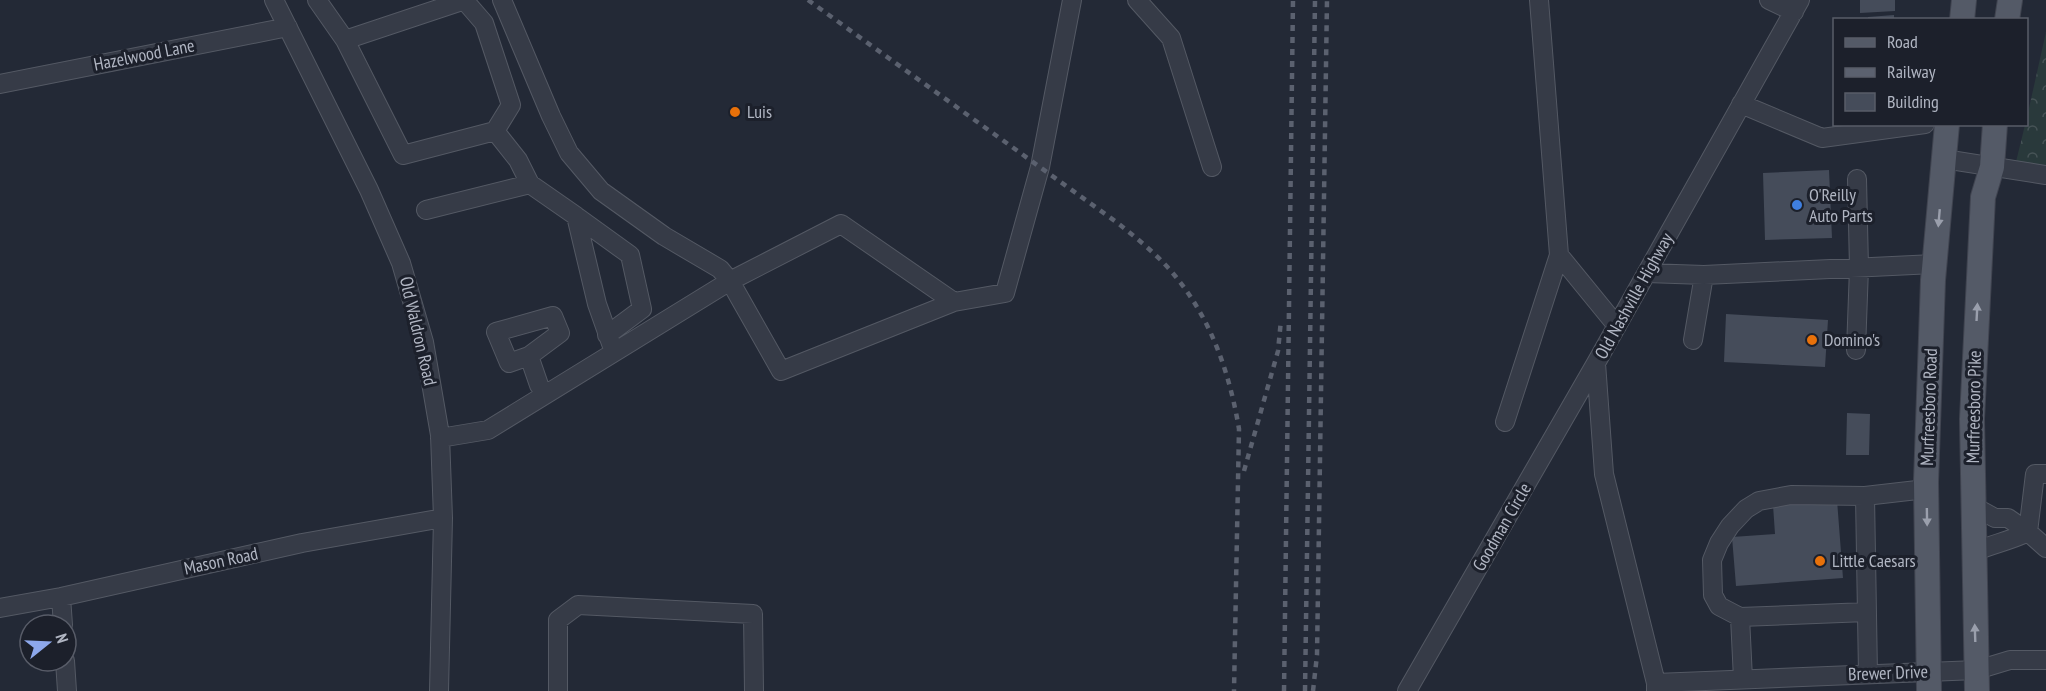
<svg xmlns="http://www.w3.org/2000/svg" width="2046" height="691" font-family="'PT Sans Narrow',sans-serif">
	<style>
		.forest { fill: url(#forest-crowns) }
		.building { fill: #454c5a }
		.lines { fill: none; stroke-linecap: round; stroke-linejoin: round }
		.minor-casing { stroke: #545964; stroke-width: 20 }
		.major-casing { stroke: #404450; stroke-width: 26 }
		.minor { stroke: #363b47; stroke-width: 18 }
		.major { stroke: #545a67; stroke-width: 24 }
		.rail { stroke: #5b616f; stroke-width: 4.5; stroke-dasharray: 6 6; stroke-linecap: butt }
		.oneway { fill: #9a9fac }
		.food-dot { fill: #e8710a; stroke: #1c202b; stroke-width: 2 }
		.shop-dot { fill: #3f7fe0; stroke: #1c202b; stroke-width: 2 }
		.labels { text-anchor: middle; stroke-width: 6; stroke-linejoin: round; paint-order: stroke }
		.street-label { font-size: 18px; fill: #b1b6c3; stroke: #1c202b }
		.poi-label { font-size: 18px; fill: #b1b6c3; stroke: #1c202b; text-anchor: start }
	</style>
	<defs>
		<pattern id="forest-crowns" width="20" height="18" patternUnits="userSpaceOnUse" patternTransform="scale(1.5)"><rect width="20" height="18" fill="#29393b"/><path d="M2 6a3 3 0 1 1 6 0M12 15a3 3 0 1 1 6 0" fill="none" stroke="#465356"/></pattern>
	</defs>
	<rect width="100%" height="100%" fill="#232936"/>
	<path class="forest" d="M2046,32V170H2014L2025,125L2026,124L2027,117Z"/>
	<path class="building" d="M1860,0H1895V11L1860,13Z
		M1894,15V20H1868V17Z
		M1829,170L1832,238L1765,240L1763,173Z
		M1726,314L1828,320L1825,367L1724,362Z
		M1847,413L1870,414L1869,455H1846Z
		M1837,500L1843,578L1736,586L1732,537L1775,534L1773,505Z"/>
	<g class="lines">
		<g class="minor-casing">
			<path id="minor" d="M274,0L369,190L401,263L424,342L440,435L443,518L439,691
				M317,0L345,40L465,0
				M1137,0L1171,38L1212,167
				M1539,0L1559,255L1617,326
				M1769,0L1794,12
				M345,40L403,155L495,131L511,105L484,23L465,1
				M0,84L288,27
				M1741,104L1822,138L1925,124
				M495,131L518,160L530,184
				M1944,159L2046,175
				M426,210L530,184L576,216L597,304L614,352
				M576,216L630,255L642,309L607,335
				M1647,273L1704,275L1934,264
				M954,302L841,224L730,281L781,371L954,302L1005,293L1040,167L1072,0
				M1693,340L1704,275
				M1856,350L1859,268L1857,179
				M529,356L560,333L553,316L496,332L509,363L529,356L539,385L545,394
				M1596,363L1604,474L1656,683V691
				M1505,422L1559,255
				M440,438L488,430L730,281L720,269L664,236L601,191L569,153L551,116L502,0
				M2046,474H2035L2028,532L2046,548
				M1973,506L1995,518H2008L2028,532C2010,541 1992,544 1974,552
				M61,597L63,625
				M0,608L61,597L302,543L443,518
				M1740,617L1719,606L1713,595L1712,560L1719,543L1730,526L1746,509L1759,501L1791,495L1865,496
				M65,661L67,691
				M1868,674L1865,496L1926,489
				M1743,679L1740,617L1867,612
				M1656,683L1977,670L2010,660H2046
				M558,691V620L578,605L753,614L754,691
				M1407,691L1596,363L1800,0"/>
		</g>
		<g class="major-casing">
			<path id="major" d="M1962,20L1964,0
				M2007,20L2010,0
				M1929,691L1926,482L1933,280L1947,124
				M1977,691L1972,419L1983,197L1992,167L1995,124"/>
		</g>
		<use href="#minor" class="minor"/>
		<use href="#major" class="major"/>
		<path class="rail" d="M808,0L1119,224C1139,240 1160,257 1176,277C1212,321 1230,375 1239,429L1234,691
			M1244,471L1278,351L1281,320
			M1284,691L1293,0
			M1305,691L1315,0
			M1313,691L1317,655L1327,0"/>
	</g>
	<defs><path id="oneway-solid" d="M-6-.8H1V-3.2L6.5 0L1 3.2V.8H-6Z" transform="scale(1.5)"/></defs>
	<g class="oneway">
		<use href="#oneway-solid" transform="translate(1939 218) rotate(95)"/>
		<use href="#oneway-solid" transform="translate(1977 312) rotate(-87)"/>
		<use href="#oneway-solid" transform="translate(1927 517) rotate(89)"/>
		<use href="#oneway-solid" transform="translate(1975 633) rotate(-92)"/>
	</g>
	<g class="food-dot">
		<circle cx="735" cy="112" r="6"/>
		<circle cx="1812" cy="340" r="6"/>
		<circle cx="1820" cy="561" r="6"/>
	</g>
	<circle class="shop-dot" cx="1797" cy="205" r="6"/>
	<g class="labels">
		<g class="street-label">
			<text transform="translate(144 55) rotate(-11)" y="6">Hazelwood Lane</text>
			<text transform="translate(1634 296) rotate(-61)" y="6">Old Nashville Highway</text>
			<text transform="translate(418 331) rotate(77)" y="6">Old Waldron Road</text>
			<text transform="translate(1929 407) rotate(-88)" y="6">Murfreesboro Road</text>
			<text transform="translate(1974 407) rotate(-89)" y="6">Murfreesboro Pike</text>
			<text transform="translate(1502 527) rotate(-60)" y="6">Goodman Circle</text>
			<text transform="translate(221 561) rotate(-12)" y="6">Mason Road</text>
			<text transform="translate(1888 673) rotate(-2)" y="6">Brewer Drive</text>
		</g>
		<g class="poi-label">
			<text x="747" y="118">Luis</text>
			<text x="1809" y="201">O'Reilly<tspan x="1809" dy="21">Auto Parts</tspan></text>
			<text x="1824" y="346">Domino's</text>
			<text x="1832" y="567">Little Caesars</text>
		</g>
	</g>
	<rect x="1833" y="18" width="195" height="108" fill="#1c202b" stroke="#585c68" stroke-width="1.5"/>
	<rect x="1845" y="38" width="30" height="9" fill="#545a67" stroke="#585c68" stroke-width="1.5"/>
	<text x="1887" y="48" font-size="18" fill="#b1b6c3">Road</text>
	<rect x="1845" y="68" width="30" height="9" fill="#5b616f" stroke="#585c68" stroke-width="1.5"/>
	<text x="1887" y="78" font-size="18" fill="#b1b6c3">Railway</text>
	<rect x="1845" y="93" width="30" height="18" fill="#454c5a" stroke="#585c68" stroke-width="1.5"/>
	<text x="1887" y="108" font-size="18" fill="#b1b6c3">Building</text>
	<g transform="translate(48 643) rotate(72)"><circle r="28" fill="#1c202b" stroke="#585c68" stroke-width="1.5"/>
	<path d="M0-4.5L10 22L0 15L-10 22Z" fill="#8da8ec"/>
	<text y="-9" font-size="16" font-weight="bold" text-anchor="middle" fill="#b1b6c3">N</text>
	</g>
</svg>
